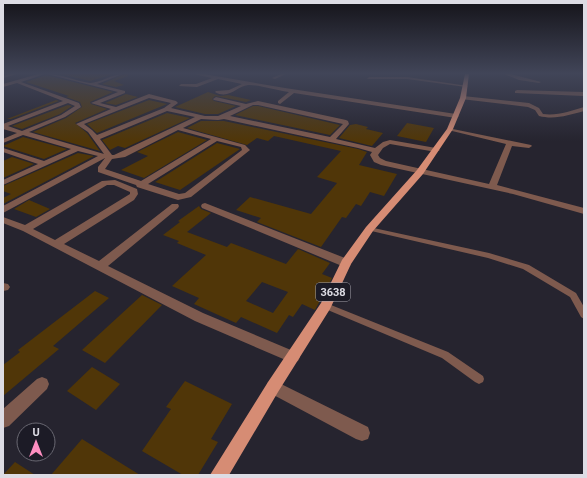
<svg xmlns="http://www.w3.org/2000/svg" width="587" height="478" font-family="Roboto,sans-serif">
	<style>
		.building { fill: #503608; fill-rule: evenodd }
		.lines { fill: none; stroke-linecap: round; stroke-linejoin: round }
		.service { fill: #7e5a4e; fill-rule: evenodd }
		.minor { fill: #7e5a4e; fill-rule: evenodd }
		.primary { fill: #d68c74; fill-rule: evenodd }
		.labels { text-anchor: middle; stroke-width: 4; stroke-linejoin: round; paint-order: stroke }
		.shield { fill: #1c1b26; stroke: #a3a2ab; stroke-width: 1 }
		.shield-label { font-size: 11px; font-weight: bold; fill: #dddce4 }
	</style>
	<rect width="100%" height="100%" fill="#26242f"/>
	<path class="building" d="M60,74H114L90,81Z
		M124,74H128V76L114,81L124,85L116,87L102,84Z
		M46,75L113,92L90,102L91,104L107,109L75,123L87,133L100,151L33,132L66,118L82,107L80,102L66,97L69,96L26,82Z
		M208,92L220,96L228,95L251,100L246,102L215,96L212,99L214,101L236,106L218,114H205L175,107Z
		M126,94L138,97L116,105L105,103Z
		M56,100L59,101L11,119H7Z
		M149,100L167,104L97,133L87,124Z
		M68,105L72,106L60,114L22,129L12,126Z
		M253,106H258L340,125L330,135L235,115Z
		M167,113L190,118L125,148L118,146L110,150L102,140Z
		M201,121H224L358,149L367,152L359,165L397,174L384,196L370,192L361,206L356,204L346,218L342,217L321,247L257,222L261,218L236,210L250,197L311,214L337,183L317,177L341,151L274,136L268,141L257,138L247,145L187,128Z
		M407,123L434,128L426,142L397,136Z
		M356,124L368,127L366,129L383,133L372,146L339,138L350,125Z
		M178,132L207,140L144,178L121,170L148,156L137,152Z
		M23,137L67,149L44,159L3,146Z
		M217,143L240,149L180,190L155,182Z
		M78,153L94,156L3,204V198L11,194L3,191V186Z
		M12,157L34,164L3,178V161Z
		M29,200L50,209L36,217L14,209Z
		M199,206L201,209L211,213L187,232L227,247L231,243L286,264L298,249L330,263L322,274L332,278L315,310L302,304L293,317L289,315L277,333L241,317L236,323L194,304L199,298L172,286L206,255L177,243L179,241L163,235L180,222L178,221ZM262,282L288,292L273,313L246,301Z
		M95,291L109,298L53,346L59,349L3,396V365L20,352L18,350Z
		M142,295L162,305L105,363L82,350Z
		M92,367L120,384L96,410L67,391Z
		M185,381L232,404L211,439L218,442L198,475H183L142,451L171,409L166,407Z
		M82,439L140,475H51Z
		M15,462L35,475H3Z"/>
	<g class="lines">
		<path class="service" d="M281,74H286L275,79L272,78Z
			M369,227L489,253L529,265L576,293L584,307V319L581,317L570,297L523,269L488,258L367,230L366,229L367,228Z
			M326,303L448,352L483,376L484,379L483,382L479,384L475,382L442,358L323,308L322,306L323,304Z"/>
		<path class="minor" d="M9,74H17L3,78V76Z
			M38,74H45L21,82L79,103L81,107L65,117L29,132L104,154L88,132L76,124L111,109L91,103L118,92L47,74C62,74 75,81 90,83C100,83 112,74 123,74L97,84L125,91V93L100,103L116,107L149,94L176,101L178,103L171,108L205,116H218L241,106L214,100L213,99L216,97L246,104L258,101L346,120L348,121L349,124L336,139L375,148L383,142L390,140L436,148L440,150L436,152L390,144L383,148L378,155L380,158L386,161L489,184L506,144L448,130V128L531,145L532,146L529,148L512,146L497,185L584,208V214L513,194L381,165L374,162L370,155L372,152L358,148L224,119L218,120L201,119L183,128L245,145L250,150L191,197L178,200L137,187L136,185L98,172V167L105,158L3,213V206L98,156L78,151L3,185V180L38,164L3,152V148L44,161L71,149L23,135L3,143V139L17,133L3,129V124L63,101L17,83L3,87V84ZM149,98L171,103L164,108L97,135L92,130L84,124ZM68,103L75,106L61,115L22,131L8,126ZM253,105H258L343,124L330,137L230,116ZM167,111L195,117L114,155H112L100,139ZM178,130L211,139L141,181L105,169L112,159L125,157ZM217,141L241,147L242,150L185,193L179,194L148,184Z
			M194,74H204L285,88L456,114L459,116L456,118L294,93L280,104L278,103V101L289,92C279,91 256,84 248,85C237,86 229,100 215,92L216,91L229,90L242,84L218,79L197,87L179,86L181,84H196L212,78Z
			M504,74H511L541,82L539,83L519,80Z
			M369,77H407L468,86L466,87L407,79H367Z
			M517,90L584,92V96L515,93V91Z
			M463,96L529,103L539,108L543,114C557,116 571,111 584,107V111C569,115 555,120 539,116L535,110L528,107L461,99V97Z
			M115,180L137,189L138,194L134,200L64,244L99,261L172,204H178L179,206L178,208L108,266L203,313L298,353L300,357L298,361L293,363L288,361L195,321L23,231L3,223V217L25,225L102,181ZM107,185H114L130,192V194L55,240L33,229Z
			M205,203L350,260L351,263L350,266H342L202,208L201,206L202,204Z
			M3,283L8,284L10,287L8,290L3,291Z
			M42,377L47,379L49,384L47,389L9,426L3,428V409L37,379Z
			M273,380L368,427L370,433L368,439L362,441L356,439L268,392L266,387L268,382Z"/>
		<path class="primary" d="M465,74H469L466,98L453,129L423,174L373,231L351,264L330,309L278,392L229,475H210L268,382L321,303L342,260L366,227L417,170L447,129L460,98Z"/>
	</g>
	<linearGradient id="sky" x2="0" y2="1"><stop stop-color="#15141a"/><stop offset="0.52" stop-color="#414558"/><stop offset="1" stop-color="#414558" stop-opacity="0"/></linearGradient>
	<rect width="587" height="141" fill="url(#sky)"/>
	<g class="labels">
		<rect class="shield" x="316" y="283" width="34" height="18" rx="3"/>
		<g class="shield-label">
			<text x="333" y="296">3638</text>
		</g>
	</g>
	<rect width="587" height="478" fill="none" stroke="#dddce4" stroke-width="8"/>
	<g transform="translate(36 442)"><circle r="19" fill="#1c1b26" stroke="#696872"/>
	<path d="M0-3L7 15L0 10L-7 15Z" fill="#fd8ec0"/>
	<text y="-6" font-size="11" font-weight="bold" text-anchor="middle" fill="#dddce4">U</text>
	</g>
</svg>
